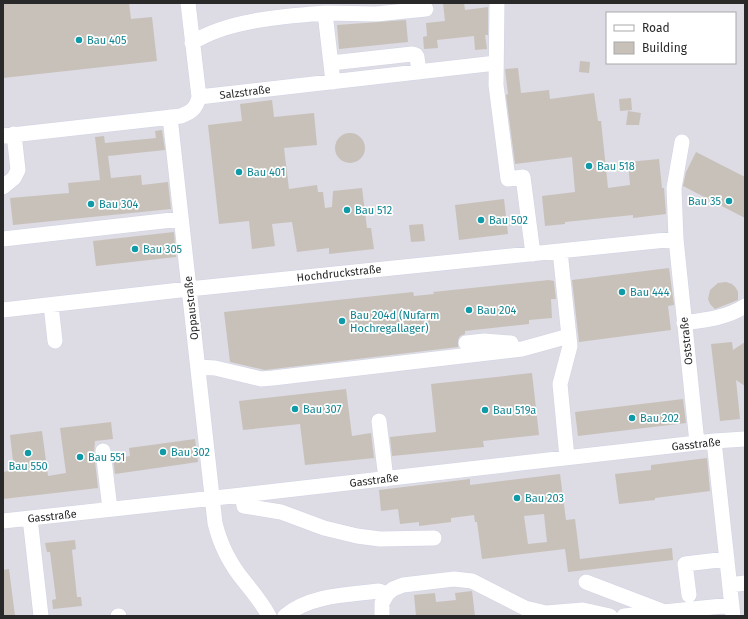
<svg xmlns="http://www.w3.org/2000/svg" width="748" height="619" font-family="'Fira Sans',sans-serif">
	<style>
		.industrial { fill: #dddbe4; fill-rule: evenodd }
		.building { fill: #c8c1ba; fill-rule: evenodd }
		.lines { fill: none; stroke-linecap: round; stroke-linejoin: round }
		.minor-casing { stroke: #cfd4e3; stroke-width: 16 }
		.minor { stroke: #fff; stroke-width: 15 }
		.culture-dot { fill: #0f9aa8; stroke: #fff; stroke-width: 1.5 }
		.labels { text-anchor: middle; stroke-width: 3.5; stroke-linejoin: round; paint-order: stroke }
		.culture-label { font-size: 11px; fill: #0d838f; stroke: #fff; text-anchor: start }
		.street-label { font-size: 11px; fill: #292929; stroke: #fff }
	</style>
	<rect width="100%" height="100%" fill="#ede4da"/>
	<path class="industrial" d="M3,3H745V616H3ZM607,13H735V63H607Z"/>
	<path class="building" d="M3,3H129L131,19L152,17L157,61L3,78Z
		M443,3H464L465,10L488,7V35H485L487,49L475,50L474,36L437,40L438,48L424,49L423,37L427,36L426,23L445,21Z
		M406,20L408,42L339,49L337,25Z
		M580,61L590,62L589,73L579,72Z
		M518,68L521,93L549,90L550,99L594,93L598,121H601L608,188L630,185L628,162L659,159L662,188H664L666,214L633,218V215L565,222V224L545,226L542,196L575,192L572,157L515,164L506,95L508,94L505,69Z
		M631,98L632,110L620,111L619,99Z
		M272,100L274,117L314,113L317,145L284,148L289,189L317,185L318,192H323L325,208L332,207L333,191L362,188L367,228H371L374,249L329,254V248L297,252L292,222L272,224L275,246L252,249L249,221L219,224L208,125L242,121L240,104Z
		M628,111L641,113L639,125H626Z
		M162,130L165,150L108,156L111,178L141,175L142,185L168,182L171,209L13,225L10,198L69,193L68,183L100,180L95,137L104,136L105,143L156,138L155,131Z
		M335 148a15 15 0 1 1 30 0a15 15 0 1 1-30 0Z
		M696,152L745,177V218L683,186L686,172Z
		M504,199L508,234L459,240L455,205Z
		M423,224L425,241L411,242L409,225Z
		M174,232L176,257L96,266L93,241Z
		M669,268L674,305L668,306L671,330L579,342L572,280Z
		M549,280L554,281L556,299H551L552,318L529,320V324L465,331V334L460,336L458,340V347L265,370L230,362L224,312L413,292L414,296L434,294L433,292Z
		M726,282L732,284L736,288L738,292V300L715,309L710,304L708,299L710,290L718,283Z
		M732,342L733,350L745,342V386L736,380L740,419L720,421L711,344Z
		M532,373L539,435L483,441L484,447L392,456L390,437L436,432L431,384Z
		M346,389L352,436L371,433L374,458L305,465L300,424L243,430L239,401Z
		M683,399L686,423L578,436L575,412Z
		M111,422L113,439L95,441L94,452L98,488L3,499V472L14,470L10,435L42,431L48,476L66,473L60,428Z
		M195,439L198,462L115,474L113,459L130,456L129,448Z
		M707,458L710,491L655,498V500L619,504L615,474L651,470V465Z
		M560,474L566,520L575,519L580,559L672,548L673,560L568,572L565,549L482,559L477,522H475L474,515L451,518V522L419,526V522L400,524L398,509L381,511L379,490L470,479V485ZM544,514L547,542L528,544L524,516Z
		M75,540L76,549L72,550L77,597H81L82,606L53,609L52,600L56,599L50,552H47L45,543Z
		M9,569L15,616H3V570Z
		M472,591L475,616H416L414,595L435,593L436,602L456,600L455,593Z"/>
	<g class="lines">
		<g class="minor-casing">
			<path id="minor" d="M497,3L496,85L508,179L523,177L533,254
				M192,43C226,20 285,16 325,13
				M331,63L412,54L416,55L417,57L419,72
				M333,82L325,13L376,14L426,9
				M199,97L496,63
				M170,117L215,523C220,544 230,564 244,581C253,592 262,603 269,616
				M3,136L181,116C191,112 196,109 199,97L188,3
				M682,142L674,188L676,239L697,443
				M3,187L14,178L18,170L14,134
				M3,239L181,219
				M560,251L570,346L560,384L567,458
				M51,305L55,341
				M3,310L189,289L676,239
				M684,323C706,320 726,318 745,306
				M466,343L484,341L511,343
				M198,367L215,368L261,379L273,378L522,349L569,336
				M379,421L386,479
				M714,441L733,616
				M103,451L110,509
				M242,495L244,506L281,512L324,528L357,536L380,539L434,538
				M30,518L41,616
				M3,521L242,495L714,441L745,439
				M586,582L662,611
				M730,585L745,583
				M689,595L685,564L727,559
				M118,616H119
				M285,616C310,595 347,595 379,591L387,594
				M382,616V603L387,594L393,589L403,585L454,579L472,581L525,608L546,613L583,610L610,616
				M624,616L732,605"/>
		</g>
		<use href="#minor" class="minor"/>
	</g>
	<g class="culture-dot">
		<circle cx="79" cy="40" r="4"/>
		<circle cx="589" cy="166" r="4"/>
		<circle cx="239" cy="172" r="4"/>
		<circle cx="729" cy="201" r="4"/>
		<circle cx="91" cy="204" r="4"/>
		<circle cx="347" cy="210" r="4"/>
		<circle cx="481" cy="220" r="4"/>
		<circle cx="135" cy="249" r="4"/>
		<circle cx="622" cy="292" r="4"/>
		<circle cx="469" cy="310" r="4"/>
		<circle cx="342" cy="321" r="4"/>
		<circle cx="295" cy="409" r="4"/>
		<circle cx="485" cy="410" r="4"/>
		<circle cx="632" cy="418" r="4"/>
		<circle cx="163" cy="452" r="4"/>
		<circle cx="28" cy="453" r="4"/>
		<circle cx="80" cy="457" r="4"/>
		<circle cx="517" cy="498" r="4"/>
	</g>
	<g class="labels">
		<g class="culture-label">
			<text x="87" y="44">Bau 405</text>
			<text x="597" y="170">Bau 518</text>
			<text x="247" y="176">Bau 401</text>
			<text x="721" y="205" text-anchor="end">Bau 35</text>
			<text x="99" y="208">Bau 304</text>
			<text x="355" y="214">Bau 512</text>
			<text x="489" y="224">Bau 502</text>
			<text x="143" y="253">Bau 305</text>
			<text x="630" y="296">Bau 444</text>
			<text x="477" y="314">Bau 204</text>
			<text x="350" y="319">Bau 204d (Nufarm<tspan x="350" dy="13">Hochregallager)</tspan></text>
			<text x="303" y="413">Bau 307</text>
			<text x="493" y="414">Bau 519a</text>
			<text x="640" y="422">Bau 202</text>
			<text x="171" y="456">Bau 302</text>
			<text x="88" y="461">Bau 551</text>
			<text x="28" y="470" text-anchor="middle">Bau 550</text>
			<text x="525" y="502">Bau 203</text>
		</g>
		<g class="street-label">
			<text transform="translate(245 92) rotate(-7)" y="4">Salzstraße</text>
			<text transform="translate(339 273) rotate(-6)" y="4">Hochdruckstraße</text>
			<text transform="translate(191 308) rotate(-96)" y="4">Oppaustraße</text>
			<text transform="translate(686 341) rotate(-96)" y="4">Oststraße</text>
			<text transform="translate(696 444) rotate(-6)" y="4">Gasstraße</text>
			<text transform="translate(374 480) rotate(-7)" y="4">Gasstraße</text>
			<text transform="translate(52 516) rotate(-6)" y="4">Gasstraße</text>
		</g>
	</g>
	<rect width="748" height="619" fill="none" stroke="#292929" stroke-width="8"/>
	<rect x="606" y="12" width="130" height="52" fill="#ffffff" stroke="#a9a9a9"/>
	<rect x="614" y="25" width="20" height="6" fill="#ffffff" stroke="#a9a9a9"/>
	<text x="642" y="32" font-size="12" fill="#292929">Road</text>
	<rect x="614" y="42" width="20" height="12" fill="#c8c1ba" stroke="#a9a9a9"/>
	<text x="642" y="52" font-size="12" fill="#292929">Building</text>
</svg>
